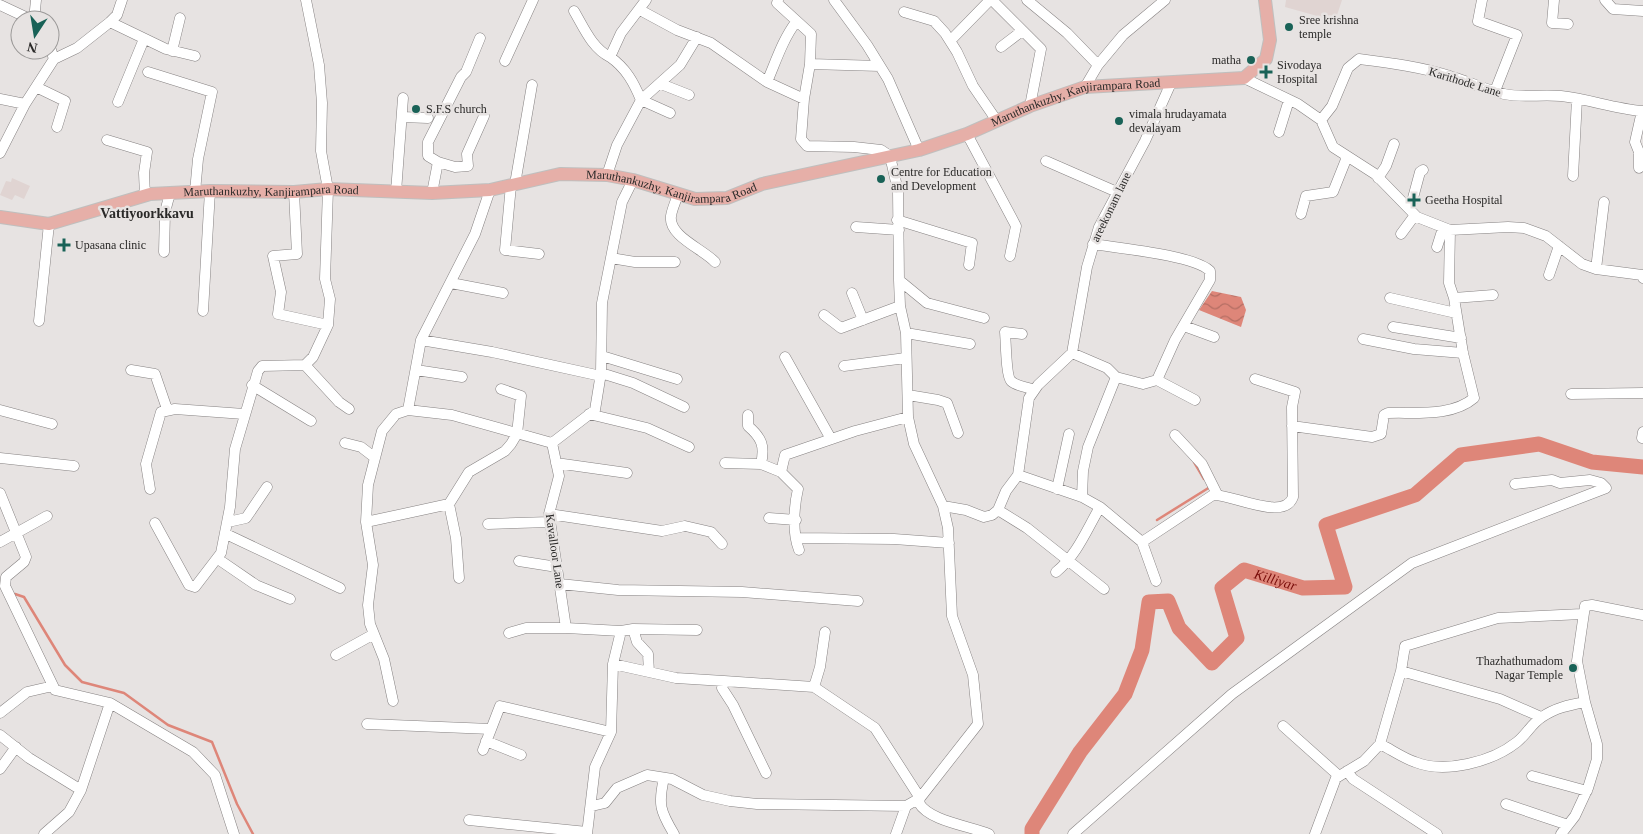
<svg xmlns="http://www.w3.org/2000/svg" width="1643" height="834" font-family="'Times New Roman',serif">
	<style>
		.built { fill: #e0d4d2 }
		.water { fill: url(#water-waves) }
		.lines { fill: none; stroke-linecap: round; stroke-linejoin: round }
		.stream { stroke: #de8679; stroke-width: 2.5 }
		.river { stroke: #de8679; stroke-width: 15 }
		.minor-casing { stroke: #868282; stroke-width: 11 }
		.major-casing { stroke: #bfbfbe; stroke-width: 14 }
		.minor { stroke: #fff; stroke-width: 10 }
		.major { stroke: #e6afa8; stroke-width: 12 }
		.poi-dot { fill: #196257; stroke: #e7e3e2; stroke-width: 2 }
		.labels { text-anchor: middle; stroke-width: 5; stroke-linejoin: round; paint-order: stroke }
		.poi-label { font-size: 12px; fill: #2a2928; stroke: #e7e3e2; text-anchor: start }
		.street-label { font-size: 12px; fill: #2a2928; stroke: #e7e3e2 }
		.neighbourhood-label { font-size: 14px; font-weight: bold; fill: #2a2928; stroke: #e7e3e2 }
		.water-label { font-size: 14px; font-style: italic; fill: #790d0a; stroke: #e7e3e2 }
	</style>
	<defs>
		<pattern id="water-waves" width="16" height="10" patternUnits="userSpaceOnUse" patternTransform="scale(1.25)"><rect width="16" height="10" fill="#de8679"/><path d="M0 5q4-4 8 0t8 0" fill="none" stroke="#b46e63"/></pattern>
	</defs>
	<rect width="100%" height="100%" fill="#e7e3e2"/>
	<path class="built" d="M1286,0H1342L1335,21L1285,7Z
		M12,178L30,186L24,199L15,195L12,200L0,195L6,181L11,182Z"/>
	<path class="water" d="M1212,291L1241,297L1246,310L1241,327L1199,310Z"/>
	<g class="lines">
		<path class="stream" d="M1194,462L1204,479
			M1157,520L1210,487
			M15,594L24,597L65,665L82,682L124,693L168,725L212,742L237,804L253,834"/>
		<path class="river" id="s1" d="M1032,834V829L1080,752L1125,694L1142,650L1149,602L1168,601L1179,628L1212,663L1237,638L1222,588L1244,570L1303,588L1345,587L1326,525L1415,495L1461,455L1539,444L1592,462L1643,467"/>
		<g class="minor-casing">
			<path id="minor" d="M778,0L777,3L811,34L810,64
				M834,0L867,45L888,79L919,150
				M992,0L1041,49L1030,106
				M1027,0L1067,33L1098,65
				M1482,0L1478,21L1517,35L1495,91
				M1554,0L1552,23L1568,24
				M1605,0L1613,9L1643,11
				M0,5L32,20
				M640,10L677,30L711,43L767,82L804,99L801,139L807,146L854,147L881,150L890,156L898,191L899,280L900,306L906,333L908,417L914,444L943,506L948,528L952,616L973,675L978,724L920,798L906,806L896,834
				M574,11C584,28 592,48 610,57
				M904,12L934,21L945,33L957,52L973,86L997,121
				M34,20L36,0
				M110,22L166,49L195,56
				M950,41L990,0
				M50,47L54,59
				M1001,47L1022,31
				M172,51L180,18
				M505,61L533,0
				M148,72L212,92L198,159L195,192
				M1244,78L1298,104L1321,120L1333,147L1375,174L1417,217L1450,230L1508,227L1524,228L1546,236L1582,264L1596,269L1642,275L1643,278
				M767,82C776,61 783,39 796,22
				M661,84L689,95
				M36,87L65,101L57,127
				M1085,87L1098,65L1123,35L1165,0
				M0,99L25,104
				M804,99L810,64L880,66
				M118,102L144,39
				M670,113L641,100L680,65L697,37
				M402,117L428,118
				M1321,120L1332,106L1348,68L1359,59C1391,63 1422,67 1453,77C1470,82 1486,90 1504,94C1523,98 1541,94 1561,96C1589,99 1615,109 1643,111
				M1279,132L1289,100
				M967,134L1016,226L1010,256
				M107,140L147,152L144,173L145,196
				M0,153L25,104L54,59L77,48L110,22L117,15L122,0
				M1046,161L1117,192
				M438,162L455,167L468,166L467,154L484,116
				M1639,168V152L1635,142L1642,111
				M607,175L617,145L641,100C634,83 626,68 610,57L621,33L646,0
				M1573,176L1577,99
				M1378,178L1386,166L1394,144
				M515,184L532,85
				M511,185L505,250L539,254
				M490,190L475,234L421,340L408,410L452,415L552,443
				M294,192L297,254L273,256L281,292L278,314L328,325
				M396,192L403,98
				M432,193L438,162L428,156V142L461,77L466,72L480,38
				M678,194C676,201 672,209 671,216C668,236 703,249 715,262
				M1410,209L1420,172L1423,170
				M1301,214L1306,196L1333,192L1347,157
				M897,220L972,243L969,265
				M856,227L899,230
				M1401,234L1415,215
				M1093,244C1117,248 1194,255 1210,271V280L1175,340L1157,380L1143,384L1116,377
				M1437,247L1443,228
				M164,252L165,212L170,193
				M611,258L635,262H675
				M1596,269L1604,202
				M1549,275L1559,246
				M899,280L927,303L984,318
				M451,283L503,293
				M852,293L863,320
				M1390,298L1456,313
				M1454,298L1493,295
				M203,311L210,191
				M824,315L841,328L900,306
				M39,321L49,224
				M1184,326L1214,337
				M1393,327L1461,338
				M906,333L970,344
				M1022,334L1005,332C1006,342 1006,376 1011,381C1016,386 1027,387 1034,390
				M1363,339L1414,349L1463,353
				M421,340L492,352L601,376
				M1072,353L1107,368L1116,377L1088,447L1083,471L1082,497
				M602,356L677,379
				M785,357L831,439
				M305,365L339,402L349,409
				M844,366L906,358
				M131,370L155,374L167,409
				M416,370L462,377
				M601,373L633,383L684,407
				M1157,380L1195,400
				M252,385L311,421
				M1571,394L1643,393
				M908,395L938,400L947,403L958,433
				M0,410L52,424
				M589,414L647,428L689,447
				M748,415V426C762,438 765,446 761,464
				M1292,426L1372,437L1381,434L1384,415L1388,413C1415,412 1452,417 1474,398L1463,353L1454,298L1449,283L1450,230
				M1175,435L1202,464L1217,494
				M1642,438L1643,432
				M345,443L361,447L374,457
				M0,458L74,466
				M556,463L627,473
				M725,463L761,464L781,472
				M1018,475L1029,398L1038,385L1072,353L1087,267L1099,227L1145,141L1171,83
				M150,489L146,464L161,412L175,409L244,414
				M1057,489L1069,434
				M0,493L26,557L24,562L6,577L5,586L55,690L110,703L193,752L215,775L234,834
				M449,504L456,538L459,578
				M943,506L966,510L984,517L992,515L998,510L1006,491L1018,475L1082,497L1100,507L1142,542L1156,581
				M998,510L1027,528L1104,589
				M549,514L662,531L685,526L711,532L722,544
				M769,518L796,520
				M228,522L246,518L267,487
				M366,522L449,504L469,472L505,451L511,444L517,434L521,396L501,389
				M155,523L189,585L195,587L221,553L230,507L235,449L258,371L262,366L305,365L313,357L328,325L330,299L325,279L328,189L321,151L322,103L319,65L306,0
				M488,524L550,522
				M226,534L340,588
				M796,538L894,539L949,543
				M0,542L47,516
				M1142,542L1213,495C1232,494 1284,522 1293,497L1292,407L1295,392L1255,379
				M799,550C792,533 794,506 798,489L781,472L785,455L855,431L908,417
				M218,559L256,585L290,599
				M519,561L557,567
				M1056,572C1077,555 1086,531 1100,507
				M560,584L618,590L742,592L858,601
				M633,629L637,642L648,654L649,672
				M621,631L633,629L697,630
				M509,633L526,628H566
				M336,655L374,634
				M613,664L676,678L724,681L722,688L733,705L766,773
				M1401,671L1500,699L1541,717
				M724,681L814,687L875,728L920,798L919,803C929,821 970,826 989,834
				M814,687L820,667L825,632
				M393,701L384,659L370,624L368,605L373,565L366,522L368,485L382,431L396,414L408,410
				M0,713L27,692L53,686
				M367,724L491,729
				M1283,726L1339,776
				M0,735L29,758L81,790L110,703
				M486,741L521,755
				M1380,744L1401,671L1405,646L1498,618L1582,614
				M483,750L500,706L611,732
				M0,769L16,747
				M1347,771L1353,779L1437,834
				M1532,776L1587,791
				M664,778C658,804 660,811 674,834
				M1506,804L1568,825
				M592,806L605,803L617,788L647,775L672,779L703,795L730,801L757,804L906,806
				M469,820L587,832
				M44,834L69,812L81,790
				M587,834L595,767L611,732L613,664L621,631L566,628L549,514L559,476L552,443L595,410L601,373L602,303L622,202L633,180
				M1073,834L1232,694L1412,563L1606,488L1601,483L1590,480L1560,483L1552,480L1515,484
				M1315,834L1336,778L1364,761L1380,744C1392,750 1403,758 1415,762C1445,774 1492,762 1517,742C1526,735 1532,723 1542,717C1555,708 1569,705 1585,702L1577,661L1585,606L1592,605L1643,615
				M1561,834L1575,816L1588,788L1597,759V744L1585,702"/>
		</g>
		<g class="major-casing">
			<g id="major">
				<path id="s2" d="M0,217L49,224L150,194L210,191L294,192L328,189L432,193L490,190L560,174L607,175L633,180L695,199L727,198L762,184L919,150L967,134L1030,106L1085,87L1244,78L1266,59L1270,40L1265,0"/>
			</g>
		</g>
		<use href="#minor" class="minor"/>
		<use href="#major" class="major"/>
	</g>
	<g class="poi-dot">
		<circle cx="1289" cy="27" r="5"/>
		<circle cx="1251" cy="60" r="5"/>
		<path d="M1263.5 64.5h5v5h5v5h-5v5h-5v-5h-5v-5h5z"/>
		<circle cx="416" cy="109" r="5"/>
		<circle cx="1119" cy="121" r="5"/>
		<circle cx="881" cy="179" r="5"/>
		<path d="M1411.5 192.5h5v5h5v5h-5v5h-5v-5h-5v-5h5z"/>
		<path d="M61.5 237.5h5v5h5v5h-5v5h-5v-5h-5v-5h5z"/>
		<circle cx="1573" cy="668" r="5"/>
	</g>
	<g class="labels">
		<g class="poi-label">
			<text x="1299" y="24">Sree krishna<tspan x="1299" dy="14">temple</tspan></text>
			<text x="1241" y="64" text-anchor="end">matha</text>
			<text x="1277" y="69">Sivodaya<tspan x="1277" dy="14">Hospital</tspan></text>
			<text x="426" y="113">S.F.S church</text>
			<text x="1129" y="118">vimala hrudayamata<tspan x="1129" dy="14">devalayam</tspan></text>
			<text x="891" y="176">Centre for Education<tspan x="891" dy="14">and Development</tspan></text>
			<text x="1425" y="204">Geetha Hospital</text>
			<text x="75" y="249">Upasana clinic</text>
			<text x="1563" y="665" text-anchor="end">Thazhathumadom<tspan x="1563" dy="14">Nagar Temple</tspan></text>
		</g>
		<g class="street-label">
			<text transform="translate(1465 82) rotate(17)" y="4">Karithode Lane</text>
			<text dy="4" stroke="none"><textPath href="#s2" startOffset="1101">Maruthankuzhy, Kanjirampara Road</textPath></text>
			<text dy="4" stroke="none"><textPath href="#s2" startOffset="681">Maruthankuzhy, Kanjirampara Road</textPath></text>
			<text dy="4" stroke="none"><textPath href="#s2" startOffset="276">Maruthankuzhy, Kanjirampara Road</textPath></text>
			<text transform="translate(1111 207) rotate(-64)" y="4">areekonam lane</text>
			<text transform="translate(555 551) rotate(82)" y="4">Kavalloor Lane</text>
		</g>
		<g class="neighbourhood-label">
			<text x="147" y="218">Vattiyoorkkavu</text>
		</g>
		<g class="water-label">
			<text dy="5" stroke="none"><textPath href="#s1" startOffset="510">Killiyar</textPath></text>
		</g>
	</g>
	<g transform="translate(35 35) rotate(192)"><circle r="24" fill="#e7e3e2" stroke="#9b9998"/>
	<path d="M0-4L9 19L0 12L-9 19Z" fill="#196257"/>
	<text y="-8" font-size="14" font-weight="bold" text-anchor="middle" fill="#2a2928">N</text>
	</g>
</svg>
